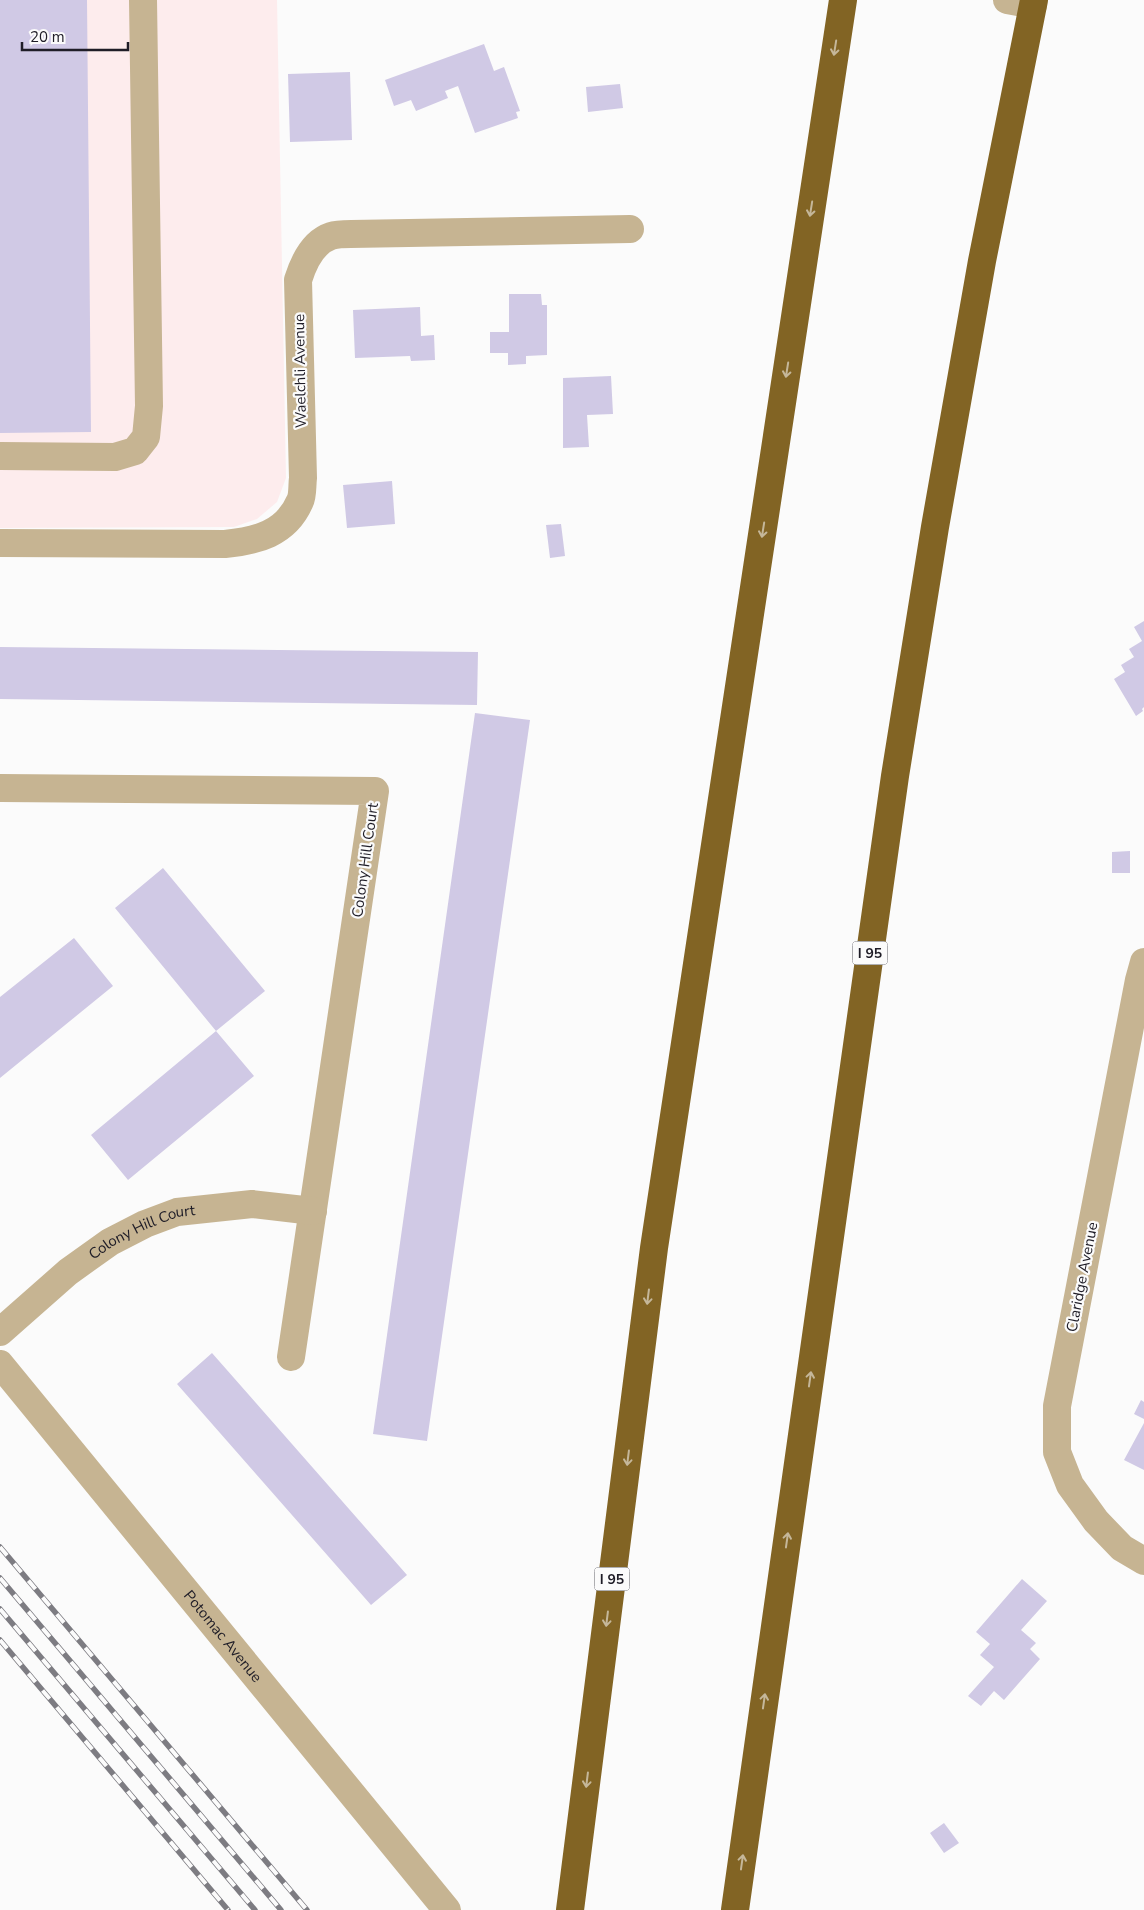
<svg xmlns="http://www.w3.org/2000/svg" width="1144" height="1910" font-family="'Nunito Sans',sans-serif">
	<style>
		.commercial { fill: #fdeced }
		.building { fill: #d0c9e5 }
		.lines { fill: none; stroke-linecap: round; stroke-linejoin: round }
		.minor { stroke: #c6b492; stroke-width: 28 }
		.highway { stroke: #826424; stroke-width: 28 }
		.rail-casing { stroke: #7d7c82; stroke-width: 5.5 }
		.rail { stroke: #fbfbfb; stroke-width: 4; stroke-dasharray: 11; stroke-linecap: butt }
		.oneway { stroke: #c5b79a }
		.labels { text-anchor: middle; stroke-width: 4.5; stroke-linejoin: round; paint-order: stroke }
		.shield { fill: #fbfbfb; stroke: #616067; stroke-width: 1 }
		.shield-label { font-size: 14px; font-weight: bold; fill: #1f1d27 }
		.street-label { font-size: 15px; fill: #1f1d27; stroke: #fbfbfb }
	</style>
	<rect width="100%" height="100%" fill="#fbfbfb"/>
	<path class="commercial" d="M0,0H277L286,478L277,502L257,519L234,527L0,528Z"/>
	<path class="building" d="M0,0H87L91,432L0,433Z
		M484,44L494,71L504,67L520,111L516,112L518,118L475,133L458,86L445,91L448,98L416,111L411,100L394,106L385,80Z
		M350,72L352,140L290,142L288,74Z
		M620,84L623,108L588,112L586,87Z
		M509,294H541L542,305H547V355L526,356V364L508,365V353H490V332H509Z
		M420,307L421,336L434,335L435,360L411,361L410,356L355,358L353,310Z
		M611,376L613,414L587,415L589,447L563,448V378Z
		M392,481L395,524L347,528L343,485Z
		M561,524L565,556L550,558L546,525Z
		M1144,621V707L1142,709L1143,711L1136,716L1114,679L1125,672L1121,665L1134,657L1129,649L1142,641L1134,627Z
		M0,647L478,652L477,705L0,699Z
		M475,713L530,720L427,1441L373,1434Z
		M1130,851V873H1112V852Z
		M163,868L265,991L216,1031L115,908Z
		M74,938L113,986L0,1078V997Z
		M216,1031L254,1076L128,1180L91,1135Z
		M212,1353L407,1575L371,1605L177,1384Z
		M1141,1400L1144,1402V1419L1134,1414Z
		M1144,1423V1470L1124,1460Z
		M1022,1579L1047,1601L1021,1630L1036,1643L1030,1649L1040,1659L1004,1700L994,1691L981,1706L968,1696L994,1667L980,1655L990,1644L976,1632Z
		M944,1823L959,1843L944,1853L930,1833Z"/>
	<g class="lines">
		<g class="minor">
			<path d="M1007,0L1033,5"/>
			<path d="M0,456L115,457L135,451L146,437L149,406L143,0"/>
			<path d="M0,543L225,544C256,541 286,534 300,501C303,495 302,485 303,478L298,280C303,264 313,242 331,236C337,234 345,234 351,234L630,229"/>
			<path d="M0,788L375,791L291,1357"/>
			<path d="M1144,962L1139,980L1057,1406V1452L1070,1485L1096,1521L1122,1548L1144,1561"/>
			<path id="s1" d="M0,1332L68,1272L110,1242L145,1224L177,1212L252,1204L313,1211"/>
			<path id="s2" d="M0,1364L447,1910"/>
		</g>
		<path class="highway" d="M570,1910L654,1248L843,0
			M735,1910L895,776L935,527L982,261L1034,0"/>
		<g class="rail-casing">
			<path id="rail" d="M0,1547L307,1910
				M0,1578L281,1910
				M0,1609L255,1910
				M0,1640L228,1910"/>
		</g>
		<use href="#rail" class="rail"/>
	</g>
	<defs><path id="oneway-shaft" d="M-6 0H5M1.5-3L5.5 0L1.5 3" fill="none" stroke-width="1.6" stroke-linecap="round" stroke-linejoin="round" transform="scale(1.25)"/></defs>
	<g class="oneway">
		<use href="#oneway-shaft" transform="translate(835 48) rotate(99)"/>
		<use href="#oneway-shaft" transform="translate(811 209) rotate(99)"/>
		<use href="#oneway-shaft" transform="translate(787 370) rotate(99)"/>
		<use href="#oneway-shaft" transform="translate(763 530) rotate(99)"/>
		<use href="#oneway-shaft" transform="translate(648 1297) rotate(97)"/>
		<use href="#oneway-shaft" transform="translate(810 1379) rotate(-82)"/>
		<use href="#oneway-shaft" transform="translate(628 1458) rotate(97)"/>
		<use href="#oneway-shaft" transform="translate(787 1540) rotate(-82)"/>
		<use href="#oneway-shaft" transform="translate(607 1619) rotate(97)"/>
		<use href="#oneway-shaft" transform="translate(764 1701) rotate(-82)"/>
		<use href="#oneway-shaft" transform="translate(587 1780) rotate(97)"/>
		<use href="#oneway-shaft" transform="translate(742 1862) rotate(-82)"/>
	</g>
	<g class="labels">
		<g class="shield">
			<rect x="852.5" y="941.5" width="35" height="23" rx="4"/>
			<rect x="594.5" y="1567.5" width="35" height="23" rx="4"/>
		</g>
		<g class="shield-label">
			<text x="870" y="958">I 95</text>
			<text x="612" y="1584">I 95</text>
		</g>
		<g class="street-label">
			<text transform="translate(300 371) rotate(-91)" y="5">Waelchli Avenue</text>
			<text transform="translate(365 860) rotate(-82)" y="5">Colony Hill Court</text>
			<text dy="5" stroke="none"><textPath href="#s1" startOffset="176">Colony Hill Court</textPath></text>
			<text transform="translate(1082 1277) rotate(-79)" y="5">Claridge Avenue</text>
			<text dy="5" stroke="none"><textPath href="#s2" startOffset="352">Potomac Avenue</textPath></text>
		</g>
	</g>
	<path d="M22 42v8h106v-8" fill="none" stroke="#1f1d27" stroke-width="2.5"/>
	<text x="30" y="42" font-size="15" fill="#1f1d27" stroke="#fbfbfb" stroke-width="4" paint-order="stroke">20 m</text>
</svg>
